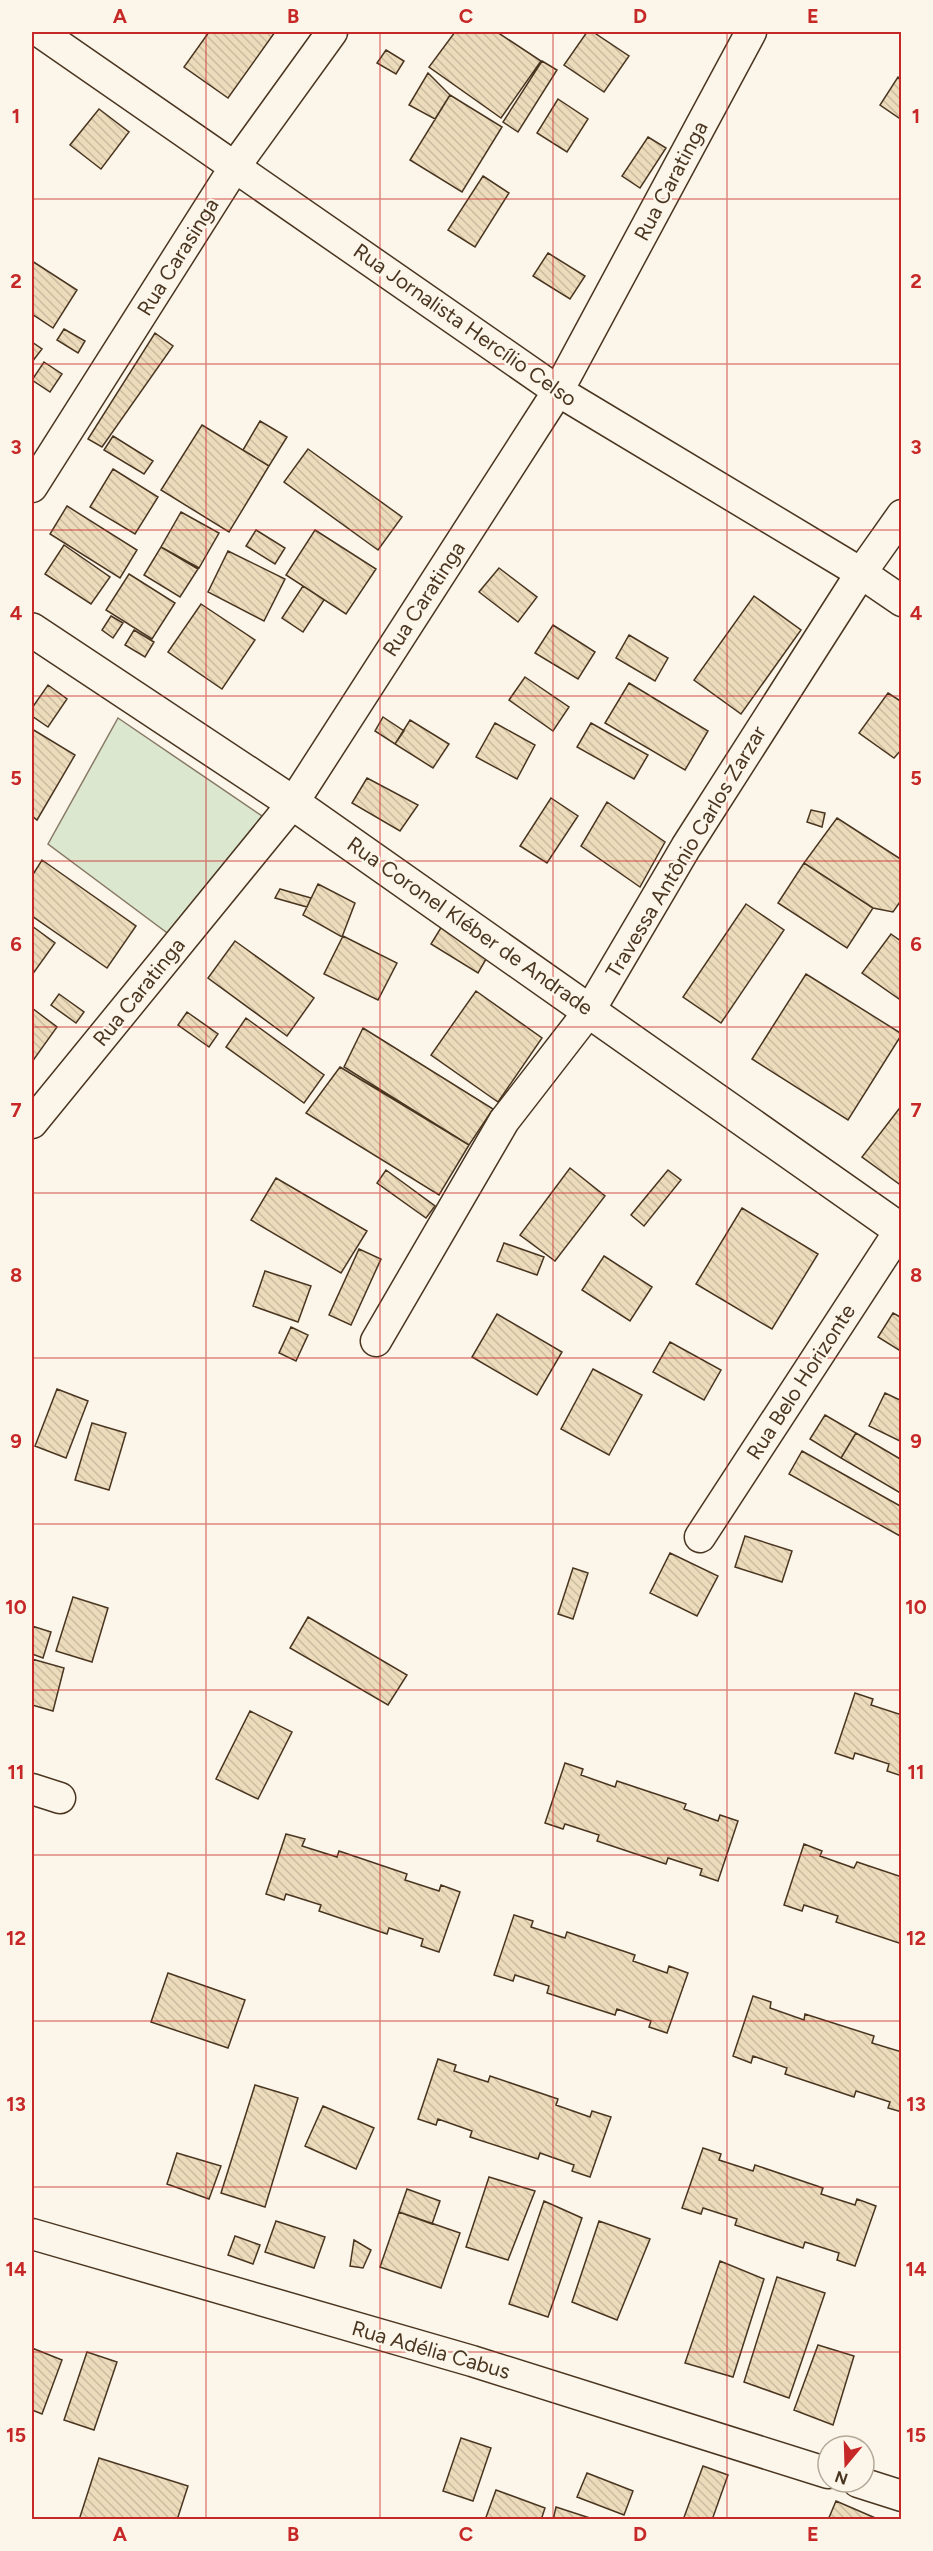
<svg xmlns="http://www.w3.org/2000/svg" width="933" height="2551" font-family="Figtree,sans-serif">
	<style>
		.green { fill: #dce7d0; stroke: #887966; stroke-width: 1.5 }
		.building { fill: url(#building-back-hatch); stroke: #4a3520; stroke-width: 1.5 }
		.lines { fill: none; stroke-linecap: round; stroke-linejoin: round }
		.street-casing { stroke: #4a3520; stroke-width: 33 }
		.secondary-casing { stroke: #4a3520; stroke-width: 36 }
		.street { stroke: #fbf6e9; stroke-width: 30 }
		.secondary { stroke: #fbf6e9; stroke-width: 33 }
		.grid { fill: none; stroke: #c62828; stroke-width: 1.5; stroke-opacity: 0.55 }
		.labels { text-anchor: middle; stroke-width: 4.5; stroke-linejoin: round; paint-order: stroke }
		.street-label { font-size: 21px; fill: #4a3520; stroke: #fbf6e9 }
		.neatline { fill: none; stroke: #c62828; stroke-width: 2 }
		.grid-label { font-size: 20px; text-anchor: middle; font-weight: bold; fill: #c62828 }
	</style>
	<defs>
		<pattern id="building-back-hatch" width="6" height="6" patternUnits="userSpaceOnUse" patternTransform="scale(1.5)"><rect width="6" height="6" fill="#ecdcbc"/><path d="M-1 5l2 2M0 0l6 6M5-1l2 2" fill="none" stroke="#ccbda1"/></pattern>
	</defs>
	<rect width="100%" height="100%" fill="#fbf6e9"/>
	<path class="green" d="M118,718L262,816L170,935L48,844Z"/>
	<path class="building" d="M209,32H275L228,98L184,67Z
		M455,32H497L541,61L501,118L429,67Z
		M587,32H593L629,56L604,92L564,65Z
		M386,50L404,61L396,74L377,63Z
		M542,61L557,70L518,132L503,122Z
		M428,73L450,95L435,119L409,105Z
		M898,77L902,80V120L880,105Z
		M450,95L502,127L462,192L410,160Z
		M558,99L588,119L567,152L537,133Z
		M99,109L129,132L101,169L70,145Z
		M648,137L666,148L640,188L622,176Z
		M483,176L509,193L475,247L448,230Z
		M548,253L585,276L570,299L533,276Z
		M32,261L77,290L53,328L32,314Z
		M64,329L85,341L78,353L57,340Z
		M155,333L173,346L102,447L88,439Z
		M32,342L42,349L32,362Z
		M44,362L62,374L50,392L32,380Z
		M260,421L287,437L269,466L243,450Z
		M202,425L269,466L229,532L161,490Z
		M113,436L153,461L144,474L104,450Z
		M308,449L402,517L378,550L284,482Z
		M113,469L158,497L135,534L90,507Z
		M67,506L137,550L120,578L50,534Z
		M181,512L219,533L199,568L161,547Z
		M256,530L285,548L275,564L246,546Z
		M315,530L376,569L346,614L286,575Z
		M64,545L110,577L91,604L45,574Z
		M161,547L198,569L180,597L144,575Z
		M228,551L285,579L264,621L208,592Z
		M499,568L537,597L518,622L479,592Z
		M129,574L175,603L152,639L106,610Z
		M303,586L324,600L303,632L282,618Z
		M754,596L801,630L741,714L694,680Z
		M201,604L255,640L222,689L168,652Z
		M111,616L123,623L113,638L102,630Z
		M553,625L595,652L578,679L535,653Z
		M134,630L154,642L145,657L125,645Z
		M629,635L668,658L655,681L616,658Z
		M525,677L569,707L553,731L509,700Z
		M629,683L708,731L685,770L605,723Z
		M48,685L67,699L48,727L32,716V708Z
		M888,693L902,702V749L894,758L859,733Z
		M383,717L404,731L395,744L375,731Z
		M410,720L449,744L433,768L395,744Z
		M495,723L535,745L517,779L476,757Z
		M591,723L648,755L634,779L577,747Z
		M32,729L75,755L37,820L32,816Z
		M367,778L418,805L400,831L352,803Z
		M551,798L578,816L547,863L520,846Z
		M607,802L665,842L640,887L581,846Z
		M811,810L825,813L822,827L807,822Z
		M837,818L902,860V899L893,912L873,908L804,863Z
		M42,860L136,926L107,968L32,916V876Z
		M804,863L873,908L847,948L778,903Z
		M318,884L355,903L342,937L303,915Z
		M280,889L311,898L307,907L275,898Z
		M746,904L784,930L721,1023L683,997Z
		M32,926L55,943L32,975Z
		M442,926L489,954L478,973L431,944Z
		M891,934L902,942V1001L862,973Z
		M343,936L397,963L378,1000L324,974Z
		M235,941L314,998L287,1036L208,978Z
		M806,974L902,1034L848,1120L752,1059Z
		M476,991L542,1038L498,1102L431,1055Z
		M59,994L84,1012L76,1023L51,1005Z
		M32,1008L57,1027L32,1062Z
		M187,1012L218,1034L209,1047L178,1025Z
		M246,1018L324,1075L304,1103L226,1047Z
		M363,1028L493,1109L469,1145L344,1067Z
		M340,1067L469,1145L439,1195L306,1113Z
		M902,1105V1186L862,1157Z
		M570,1168L605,1196L555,1261L520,1235Z
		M386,1170L435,1206L426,1218L377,1183Z
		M668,1170L681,1180L644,1226L631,1215Z
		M276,1178L367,1231L341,1273L251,1220Z
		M742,1208L818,1254L772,1329L696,1284Z
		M504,1243L544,1257L537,1275L497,1261Z
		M359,1249L381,1259L351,1325L329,1315Z
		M604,1256L652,1287L630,1321L582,1290Z
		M265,1271L311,1286L298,1322L253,1306Z
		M893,1313L902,1318V1352L878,1337Z
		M497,1314L562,1352L537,1395L472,1357Z
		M291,1327L308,1335L296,1361L279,1353Z
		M670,1342L721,1370L704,1400L653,1372Z
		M593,1369L642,1395L609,1455L561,1429Z
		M57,1389L88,1401L66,1458L35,1446Z
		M885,1393L902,1401V1442L869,1426Z
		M825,1415L856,1433L841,1458L810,1439Z
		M92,1423L126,1433L109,1490L75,1480Z
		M856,1433L902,1460V1494L841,1458Z
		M802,1451L902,1507L900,1536L789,1474Z
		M745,1536L792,1551L782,1582L735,1567Z
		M670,1553L718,1576L697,1616L650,1593Z
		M573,1568L588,1573L573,1619L558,1614Z
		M73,1597L108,1608L92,1662L56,1651Z
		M308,1617L407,1675L388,1705L290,1648Z
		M32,1626L51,1632L43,1658L32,1654Z
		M32,1659L64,1668L53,1711L32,1705Z
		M855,1693L873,1699L871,1705L902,1715V1776L887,1771L889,1764L855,1753L853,1759L835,1753Z
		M250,1711L292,1732L258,1799L216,1779Z
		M565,1763L583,1769L581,1775L615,1787L617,1781L686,1804L684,1809L718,1821L720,1815L738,1821L718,1881L700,1875L702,1869L668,1858L666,1864L597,1841L599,1835L565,1824L563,1829L545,1823Z
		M286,1834L305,1839L302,1846L337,1857L339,1851L407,1874L405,1880L439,1891L441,1885L460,1892L439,1952L421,1946L423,1939L389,1928L387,1934L319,1911L321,1905L286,1894L284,1900L266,1894Z
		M804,1844L822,1851L820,1856L854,1868L857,1862L902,1877V1944L836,1922L838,1916L804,1905L802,1911L784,1905Z
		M514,1915L533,1921L531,1927L565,1938L567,1932L635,1955L633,1961L667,1973L669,1966L688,1973L667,2033L649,2027L651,2021L617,2009L615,2015L547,1993L549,1986L515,1975L513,1981L494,1975Z
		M168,1973L245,2000L228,2048L151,2022Z
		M753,1996L771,2002L770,2008L804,2020L805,2014L874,2036L872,2043L902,2052V2112L888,2108L890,2102L856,2091L854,2097L785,2074L787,2068L753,2056L751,2063L733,2056Z
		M438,2059L456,2065L454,2071L488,2082L490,2076L558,2099L556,2105L590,2117L592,2111L611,2117L590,2177L572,2171L574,2165L540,2153L538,2159L470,2137L472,2131L438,2119L436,2125L418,2119Z
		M255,2085L298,2098L265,2207L221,2193Z
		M323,2106L374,2128L356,2169L305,2146Z
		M703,2148L721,2154L719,2160L753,2171L755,2165L823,2188L821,2194L855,2205L857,2199L876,2206L855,2266L837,2260L839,2253L805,2242L803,2248L735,2225L737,2219L703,2208L701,2214L682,2208Z
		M177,2153L221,2166L209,2199L167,2184Z
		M489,2177L535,2191L508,2260L466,2247Z
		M407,2189L440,2201L432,2224L399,2212Z
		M544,2201L582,2218L548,2317L509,2304Z
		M399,2212L460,2233L441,2288L380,2267Z
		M276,2221L325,2237L314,2268L265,2252Z
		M599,2221L650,2239L617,2320L572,2302Z
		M235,2236L260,2245L253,2264L228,2255Z
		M354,2240L371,2250L363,2268L350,2266Z
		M720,2261L764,2279L733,2377L685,2363Z
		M777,2277L825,2293L789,2398L744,2382Z
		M818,2345L854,2356L833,2425L794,2410Z
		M32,2348L62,2360L42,2414L32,2410Z
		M87,2352L117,2362L94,2430L64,2420Z
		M461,2438L491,2448L473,2501L443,2491Z
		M99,2458L188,2486L177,2520H79Z
		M703,2466L728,2475L712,2520H683Z
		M587,2473L633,2491L624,2515L577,2497Z
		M496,2490L545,2508L541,2520H485Z
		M836,2501L880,2520H828Z
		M556,2507L596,2520H553Z"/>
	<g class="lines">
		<g class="street-casing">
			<path id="street" d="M40,32L558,391L861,573L902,601
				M32,487L236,165L332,32
				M32,1123L293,803L558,391L751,32
				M376,1341L504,1121L590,1010L686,847L861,573L902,515
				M700,1537L902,1227
				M32,1789L60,1798
				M32,2234L472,2361L828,2473
				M858,2482L902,2496"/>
		</g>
		<g class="secondary-casing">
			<path id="secondary" d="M32,630L293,803L902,1231"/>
		</g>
		<use href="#street" class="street"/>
		<use href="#secondary" class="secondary"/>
	</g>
	<path class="grid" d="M206,32V2520M380,32V2520M553,32V2520M727,32V2520M32,199H902M32,364H902M32,530H902M32,696H902M32,861H902M32,1027H902M32,1193H902M32,1358H902M32,1524H902M32,1690H902M32,1855H902M32,2021H902M32,2187H902M32,2352H902"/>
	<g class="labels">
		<g class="street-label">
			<text transform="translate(671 181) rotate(-62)" y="7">Rua Caratinga</text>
			<text transform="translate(178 257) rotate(-58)" y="7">Rua Carasinga</text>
			<text transform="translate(465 325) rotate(35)" y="7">Rua Jornalista Hercílio Celso</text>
			<text transform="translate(424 599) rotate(-57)" y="7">Rua Caratinga</text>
			<text transform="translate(686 852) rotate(-59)" y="7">Travessa Antônio Carlos Zarzar</text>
			<text transform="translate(470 926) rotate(35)" y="7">Rua Coronel Kléber de Andrade</text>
			<text transform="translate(139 992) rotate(-51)" y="7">Rua Caratinga</text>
			<text transform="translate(801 1382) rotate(-57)" y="7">Rua Belo Horizonte</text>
			<text transform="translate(431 2350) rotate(16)" y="7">Rua Adélia Cabus</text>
		</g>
	</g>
	<rect width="933" height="2551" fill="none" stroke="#fbf6e9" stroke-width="66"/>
	<g transform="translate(846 2464) rotate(199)"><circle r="28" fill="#fbf6e9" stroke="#b4a999" stroke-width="1.5"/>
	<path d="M0-4.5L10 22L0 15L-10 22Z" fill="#c62828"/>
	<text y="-9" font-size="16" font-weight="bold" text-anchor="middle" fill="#4a3520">N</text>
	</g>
	<rect x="33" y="33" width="867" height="2485" class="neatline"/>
	<g class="grid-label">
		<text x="120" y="23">A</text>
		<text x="293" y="23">B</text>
		<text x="466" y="23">C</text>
		<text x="640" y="23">D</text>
		<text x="813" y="23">E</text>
		<text x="16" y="123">1</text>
		<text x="916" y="123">1</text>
		<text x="16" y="288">2</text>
		<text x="916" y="288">2</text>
		<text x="16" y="454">3</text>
		<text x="916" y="454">3</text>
		<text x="16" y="620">4</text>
		<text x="916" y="620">4</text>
		<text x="16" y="785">5</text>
		<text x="916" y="785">5</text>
		<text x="16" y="951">6</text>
		<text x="916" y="951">6</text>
		<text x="16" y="1117">7</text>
		<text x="916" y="1117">7</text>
		<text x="16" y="1282">8</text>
		<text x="916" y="1282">8</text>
		<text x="16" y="1448">9</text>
		<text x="916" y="1448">9</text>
		<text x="16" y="1614">10</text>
		<text x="916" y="1614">10</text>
		<text x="16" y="1779">11</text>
		<text x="916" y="1779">11</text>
		<text x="16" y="1945">12</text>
		<text x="916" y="1945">12</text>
		<text x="16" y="2111">13</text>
		<text x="916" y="2111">13</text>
		<text x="16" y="2276">14</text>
		<text x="916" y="2276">14</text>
		<text x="16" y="2442">15</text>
		<text x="916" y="2442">15</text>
		<text x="120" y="2541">A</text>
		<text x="293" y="2541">B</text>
		<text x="466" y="2541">C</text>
		<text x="640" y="2541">D</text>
		<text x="813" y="2541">E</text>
	</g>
</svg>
